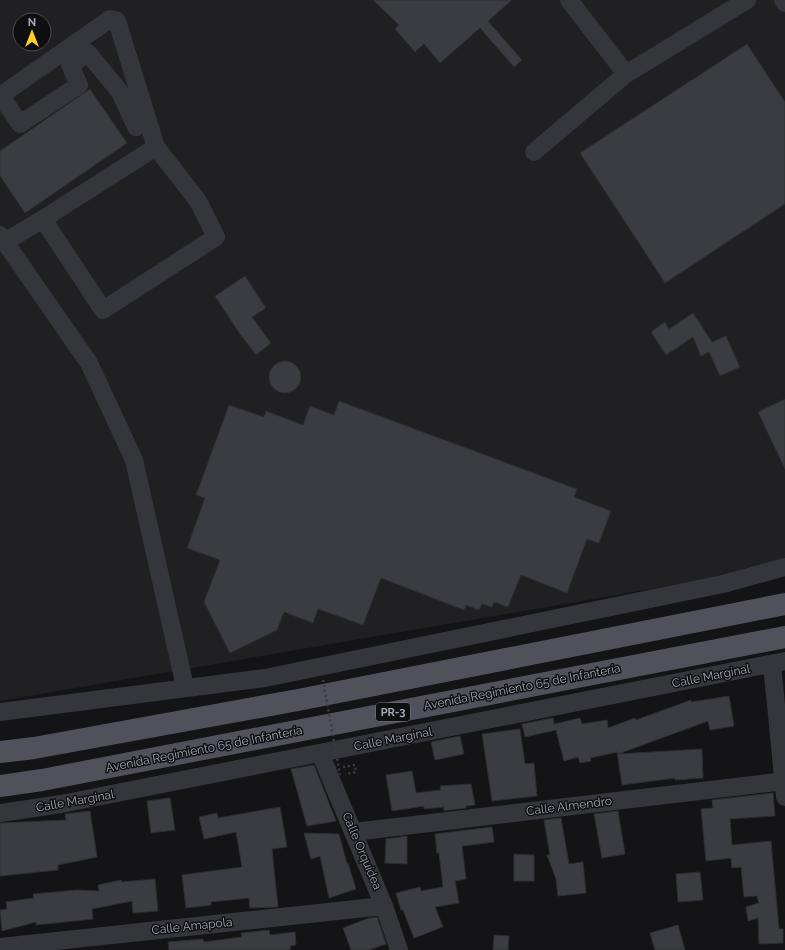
<svg xmlns="http://www.w3.org/2000/svg" width="785" height="950" font-family="Raleway,sans-serif">
	<style>
		.built { fill: #202023; fill-rule: evenodd }
		.building { fill: #3b3c41; stroke: #2e2e32 }
		.lines { fill: none; stroke-linecap: round; stroke-linejoin: round }
		.path { stroke: #3b3c43; stroke-width: 2.5; stroke-dasharray: 2 3; stroke-linecap: butt }
		.minor { stroke: #35353c; stroke-width: 18 }
		.major { stroke: #50515b; stroke-width: 22 }
		.path-bridge { stroke: #3b3c43; stroke-width: 2.5; stroke-dasharray: 2 3; stroke-linecap: butt }
		.labels { text-anchor: middle; stroke-width: 3; stroke-linejoin: round; paint-order: stroke }
		.shield { fill: #0f0f11; stroke: #777a86; stroke-width: 1 }
		.shield-label { font-size: 11px; font-weight: bold; fill: #a4a8b8 }
		.street-label { font-size: 12px; fill: #a4a8b8; stroke: #0f0f11 }
	</style>
	<rect width="100%" height="100%" fill="#141416"/>
	<path class="built" d="M0,0H785V566L0,701ZM20,20H44V44H20Z"/>
	<path class="building" d="M373,0H512L488,21L522,60L514,67L480,28L440,63L424,44L415,52L395,29L399,25Z
		M747,44L785,102V204L665,283L580,153Z
		M90,89L127,143L25,213L0,176V151Z
		M245,276L266,308L252,317L271,343L256,355L240,334L215,296Z
		M693,313L712,342L726,336L740,367L720,376L709,352L701,356L693,337L666,355L651,332L665,322L669,329Z
		M269 377a16 16 0 1 1 32 0a16 16 0 1 1-32 0Z
		M785,399V469L758,412Z
		M339,401L577,489L574,497L611,511L599,543L587,539L567,593L521,575L508,607L494,602L492,607L482,604L479,610L466,605L464,610L381,578L363,625L318,609L313,623L284,612L277,630L230,653L204,602L220,560L187,548L205,498L196,495L229,405L264,417L266,411L303,425L310,406L334,415Z
		M729,696L734,726L710,730L708,721L618,754L702,749L703,778L675,780V778L622,785L617,752L590,758L591,761L580,763L578,757L564,761L556,730L525,737L522,724L553,718L554,724L580,718L582,724L607,720L608,728L635,718L636,720L691,700V702Z
		M520,729L525,764L534,763L537,796L492,801L482,734Z
		M460,736L464,754L435,760L431,742Z
		M314,765L336,821L307,826L291,769Z
		M412,771L416,793L441,790L440,786L471,784L475,805L466,806V808L449,810L444,811V807L424,809V806L392,811L386,775Z
		M773,793L775,816L730,819L732,845L771,841L779,929H783V943L759,944L758,918L748,921L746,907L759,903L757,896L744,897L741,867L732,868L731,858L706,861L701,809L713,808L712,800Z
		M170,798L175,830L151,833L147,801Z
		M280,807L287,847L272,849L278,907L250,908L249,898L211,902V905L186,908L182,875L242,867L236,832L204,839L199,817L217,813L218,818Z
		M90,811L97,857L58,865V870L0,876V823L66,820L65,814Z
		M618,811L625,854L602,858L594,814Z
		M561,818L569,864L583,862L586,893L558,896L556,879L547,855H550L544,820Z
		M492,827L494,842L462,846L466,879L455,881L459,903L435,907L443,927L414,938L403,910H401L396,893L420,887L421,891L443,887L439,853H437L435,834Z
		M304,833L339,834L347,864L348,863L356,889L329,898L320,856L311,859Z
		M407,836V864L385,863L386,839Z
		M514,854L534,855V881H514Z
		M700,872L703,900L678,902L676,874Z
		M155,879L158,911L133,913L132,901L92,909L93,919L36,925V922L2,931L0,910L7,909L6,902L34,898L33,894L77,890L99,891L98,885L121,880L122,882Z
		M377,917L386,944L369,950H351L343,928L369,918Z
		M678,925L685,950H655L650,933Z
		M269,930L270,935L295,932L296,945L290,946V950H169L168,942L203,939L204,942L242,937L241,933Z
		M494,935L509,936L508,950H493Z"/>
	<g class="lines">
		<path class="path" d="M343,767L355,765L356,772L345,774"/>
		<path class="minor" d="M569,0L626,74
			M783,0L785,3
			M0,96L110,19L117,21L156,147L198,201L216,237L103,310L43,219L5,242
			M1,96L20,124L79,85L70,65L88,53L120,92L136,127
			M534,152L626,74L747,0
			M43,219L156,147
			M0,235L89,363L134,460L185,687
			M772,664L785,797
			M0,712L265,678L723,584L785,567
			M320,753L384,906L399,950
			M0,813L61,804L785,661
			M354,832L785,781
			M0,947L384,906"/>
		<path class="major" d="M0,752L34,748L298,700L785,604
			M0,786L42,780L785,637"/>
		<path class="path-bridge" d="M323,680L340,775"/>
	</g>
	<g class="labels">
		<rect class="shield" x="376" y="703" width="34" height="18" rx="3"/>
		<g class="shield-label">
			<text x="393" y="716">PR-3</text>
		</g>
		<g class="street-label">
			<text transform="translate(711 676) rotate(-11)" y="4">Calle Marginal</text>
			<text transform="translate(522 687) rotate(-11)" y="4">Avenida Regimiento 65 de Infantería</text>
			<text transform="translate(393 739) rotate(-11)" y="4">Calle Marginal</text>
			<text transform="translate(204 749) rotate(-11)" y="4">Avenida Regimiento 65 de Infantería</text>
			<text transform="translate(75 801) rotate(-10)" y="4">Calle Marginal</text>
			<text transform="translate(569 806) rotate(-7)" y="4">Calle Almendro</text>
			<text transform="translate(362 851) rotate(67)" y="4">Calle Orquídea</text>
			<text transform="translate(192 926) rotate(-6)" y="4">Calle Amapola</text>
		</g>
	</g>
	<g transform="translate(32 32)"><circle r="19" fill="#0f0f11" stroke="#4b4c54"/>
	<path d="M0-3L7 15L0 10L-7 15Z" fill="#ffcd23"/>
	<text y="-6" font-size="11" font-weight="bold" text-anchor="middle" fill="#a4a8b8">N</text>
	</g>
</svg>
